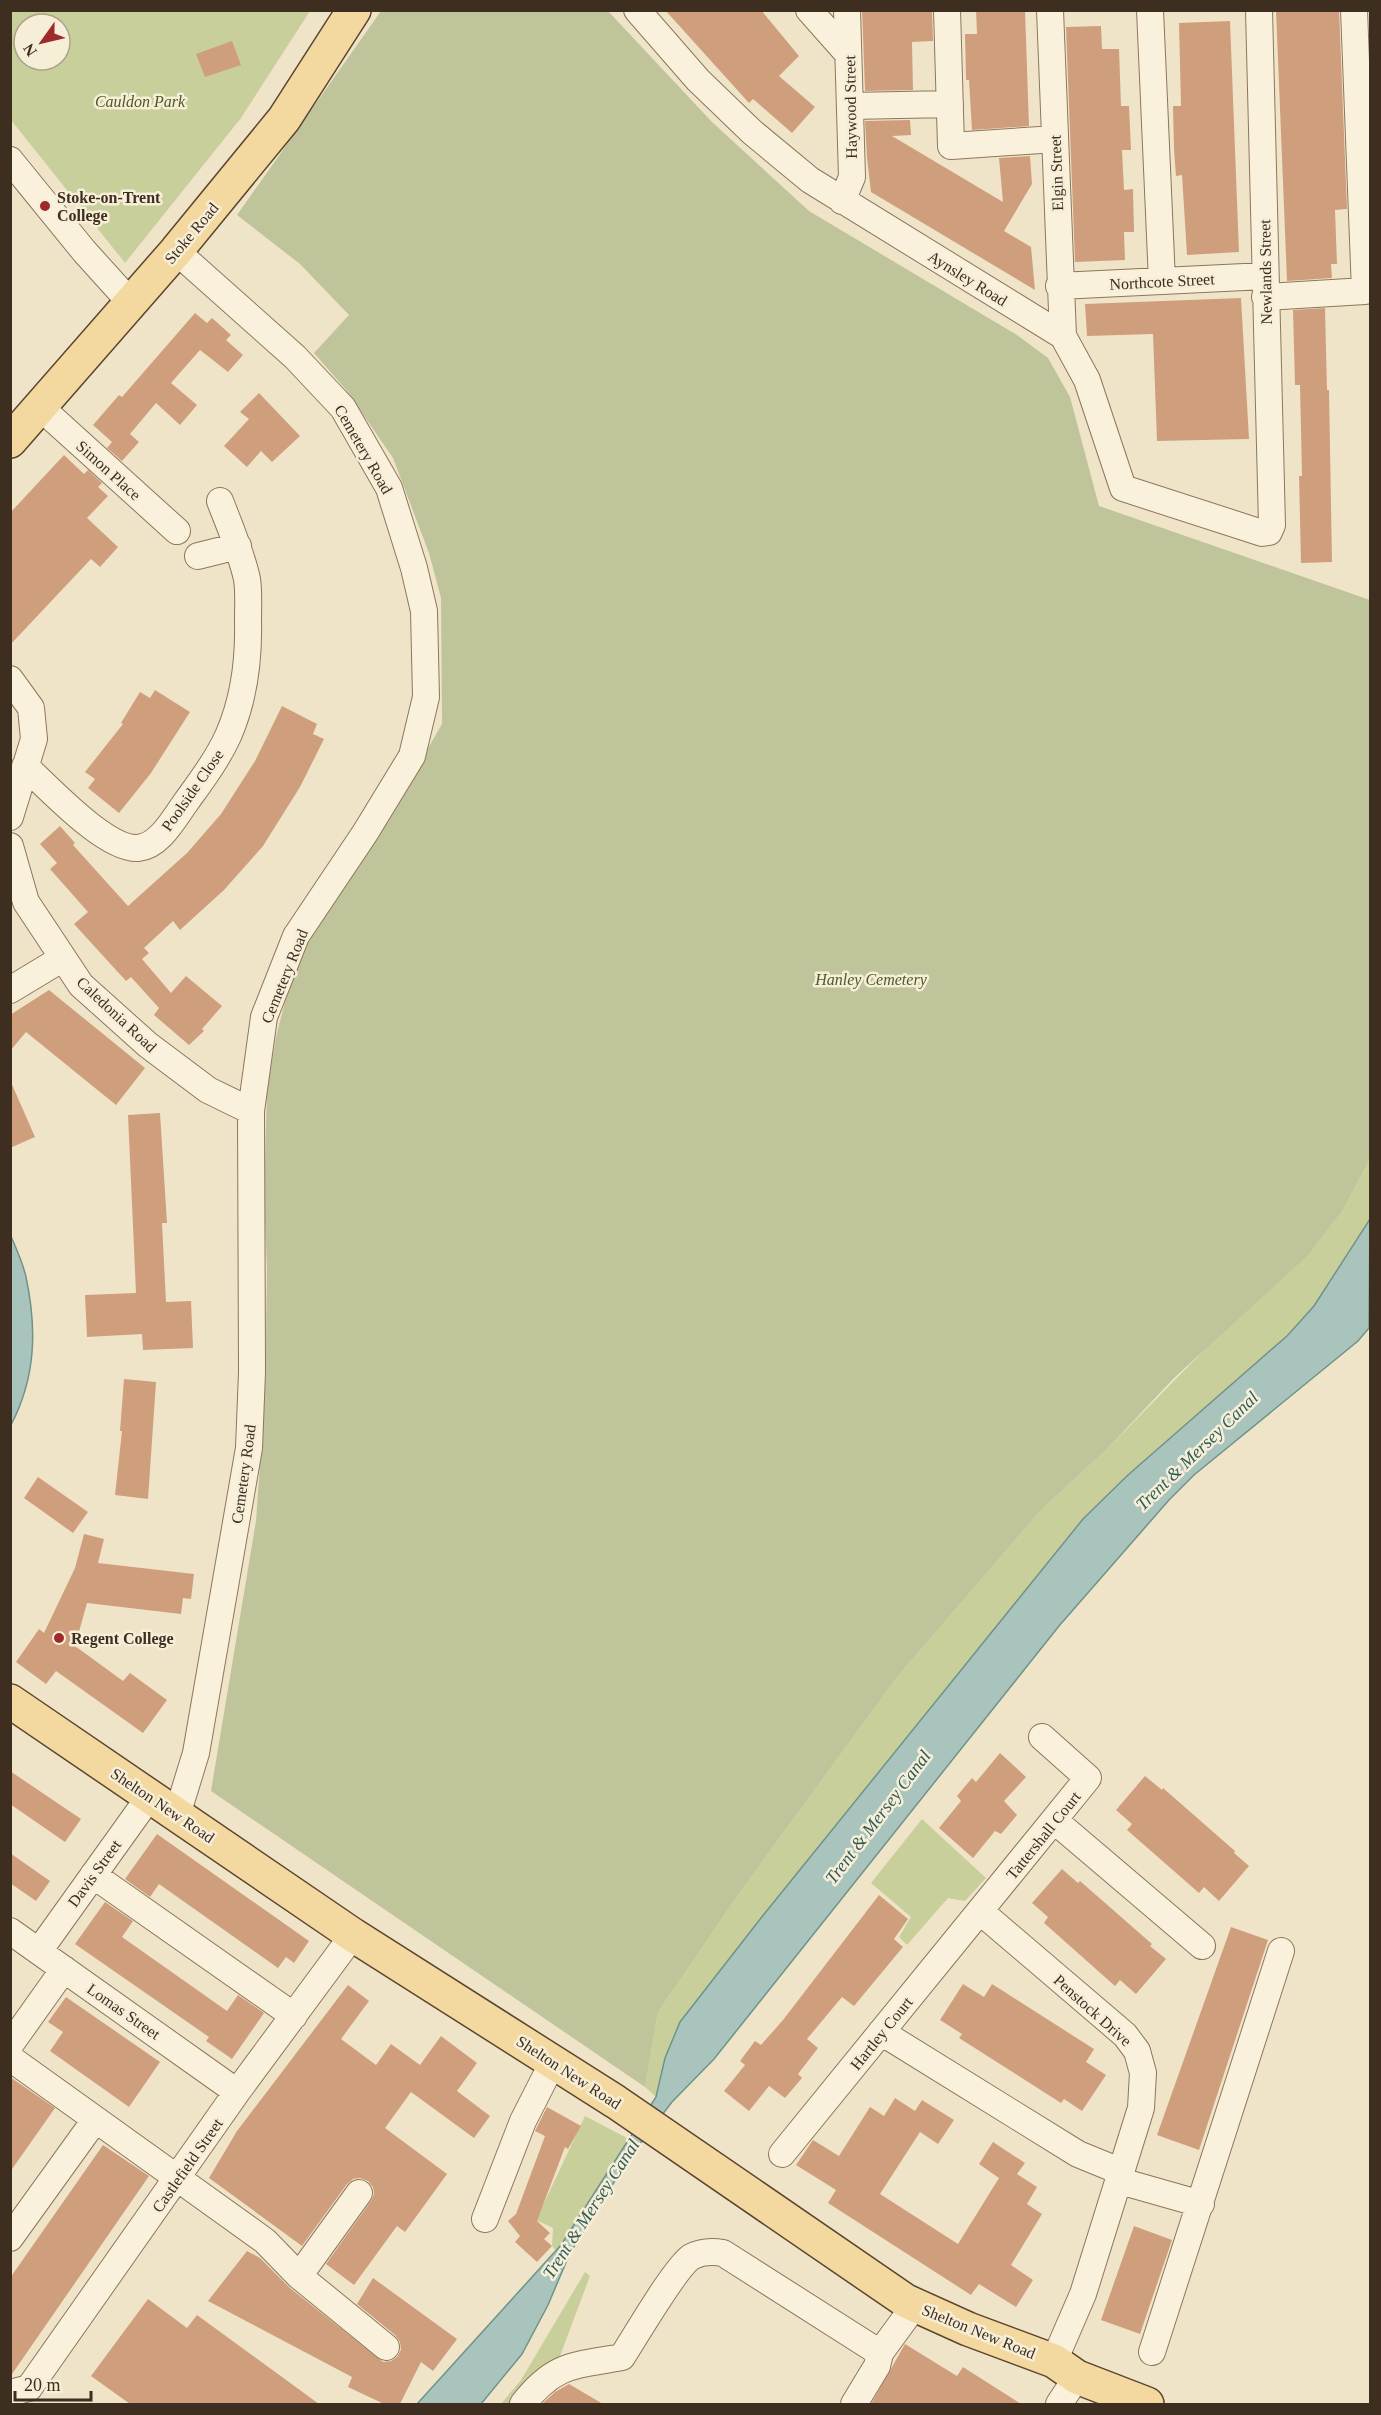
<svg xmlns="http://www.w3.org/2000/svg" width="1381" height="2415" font-family="'Times New Roman',serif">
	<style>
		.green { fill: #c9cf9b; fill-rule: evenodd }
		.cemetery { fill: #bfc49a }
		.water { fill: #a9c4bc; stroke: #6f938a; stroke-width: 1.5 }
		.building { fill: #cf9f7d }
		.lines { fill: none; stroke-linecap: round; stroke-linejoin: round }
		.minor-casing { stroke: #8d765c; stroke-width: 28 }
		.major-casing { stroke: #5b4430; stroke-width: 36 }
		.minor { stroke: #faf1dc; stroke-width: 26 }
		.major { stroke: #f3d9a0; stroke-width: 33 }
		.poi-dot { fill: #9e2a2b; stroke: #f7eed8; stroke-width: 2 }
		.labels { text-anchor: middle; stroke-width: 5; stroke-linejoin: round; paint-order: stroke }
		.park-label { font-size: 16px; font-style: italic; fill: #4d5a26; stroke: #f7eed8 }
		.street-label { font-size: 16px; fill: #3d2e20; stroke: #f7eed8 }
		.poi-label { font-size: 16px; font-weight: bold; fill: #3d2e20; stroke: #f7eed8; text-anchor: start }
		.water-label { font-size: 18px; font-style: italic; fill: #2f5d5a; stroke: #f7eed8 }
	</style>
	<rect width="100%" height="100%" fill="#f0e4c8"/>
	<path class="green" d="M11,11H310L241,118L125,263L11,120ZM24,24H60V60H24Z
		M1370,1159V1219L1315,1306L1287,1336L1128,1475L1083,1519L761,1918L680,2022L665,2058L656,2097L645,2087L658,2012L738,1895L897,1677L1042,1509L1107,1449L1344,1208Z
		M922,1819L986,1878L965,1901L948,1898L907,1945L899,1937L911,1917L871,1883Z
		M585,2116L629,2139L557,2251L552,2246L553,2228L536,2220Z
		M585,2272L590,2276L560,2356L519,2404H501L521,2380Z"/>
	<path class="cemetery" d="M381,11H608L712,122L809,211L1017,335L1048,358L1070,397L1099,506L1370,600V1159L1344,1208L1308,1255L1174,1378L1107,1449L1042,1509L897,1677L738,1895L658,2012L645,2087L211,1791L256,1521L265,1392L267,1269L264,1197L267,1091L276,1037L289,986L311,935L389,816L442,724L441,598L429,553L393,458L347,391L314,353L349,315L300,264L237,215Z"/>
	<path class="water" d="M1370,1219L1369,1328L1358,1341L1194,1475L1169,1500L1059,1626L714,2059L672,2102L629,2158L570,2253L548,2305L522,2354L481,2404H417L561,2245L656,2097L665,2058L680,2022L761,1918L1083,1519L1128,1475L1287,1336L1314,1306Z
		M10,1234C16,1248 23,1263 26,1277C37,1329 36,1377 11,1425Z"/>
	<path class="building" d="M665,10H761L799,56L779,76L815,107L792,133L753,99L749,103Z
		M862,10H932L933,41L912,42L913,90L865,91Z
		M976,10H1025L1029,126L972,130L969,80H966L965,34H977Z
		M1276,10H1339L1347,209L1335,210L1337,264H1331L1332,278L1287,281Z
		M1230,21L1239,252L1187,255L1182,175L1176,176L1174,150L1173,106H1181L1179,23Z
		M1101,26L1102,49H1119L1121,106H1129L1131,150H1122L1124,190L1133,189L1134,232H1124L1125,260L1075,262L1066,27Z
		M232,41L241,65L205,77L196,54Z
		M910,120L911,135L892,136L1003,202L999,158L1030,156L1032,184L1004,231L1031,247L1035,290L871,192L867,158L865,121Z
		M1241,298L1249,439L1157,441L1153,334L1087,336L1085,304Z
		M1325,308L1327,390H1329L1332,562L1301,563L1299,476H1302L1300,385H1295L1293,310Z
		M195,313L207,323L212,318L231,335L226,340L243,355L228,372L200,350L171,383L197,405L180,425L156,403L130,434L139,442L122,461L107,448L112,442L93,425L119,395L122,397Z
		M259,393L300,436L272,462L261,451L247,467L224,446L249,419L240,412Z
		M64,455L84,474L88,470L102,483L98,487L108,496L87,518L118,547L100,567L91,559L10,645V513Z
		M155,690L190,712L151,773L119,813L88,788L95,779L85,772L123,724L121,723L140,692L150,698Z
		M282,706L317,724L313,734L324,739L300,787L263,846L224,890L180,930L173,921L144,948L149,953L142,959L171,993L186,976L222,1006L202,1029L204,1031L189,1045L154,1015L159,1008L131,977L126,981L74,924L88,912L50,869L57,863L40,844L60,826L75,843L73,845L128,906L187,853L221,814L255,761Z
		M49,990L145,1068L116,1105L26,1032L10,1051V1015Z
		M10,1080L35,1137L10,1148Z
		M160,1113L167,1223H162L166,1302L191,1301L193,1348L143,1350L142,1334L87,1337L85,1295L136,1293L128,1115Z
		M124,1379L156,1382L148,1499L115,1495L122,1431H120Z
		M38,1477L88,1512L73,1533L24,1498Z
		M84,1534L104,1539L98,1563L194,1574L191,1599L183,1598L181,1614L87,1603L75,1646L123,1681L130,1673L167,1700L143,1733L56,1671L46,1684L16,1662L39,1629L44,1633L75,1568Z
		M1000,1753L1026,1777L1004,1801L1017,1815L1001,1834L995,1831L973,1858L939,1828L961,1801L957,1796L972,1778L976,1782Z
		M10,1771L81,1819L65,1842L10,1804Z
		M1145,1776L1162,1790L1163,1788L1235,1851L1234,1853L1249,1866L1219,1901L1204,1887L1199,1893L1127,1830L1132,1824L1116,1810Z
		M157,1834L309,1941L294,1963L286,1957L278,1968L159,1884L150,1897L125,1879Z
		M10,1853L50,1881L36,1901L10,1883Z
		M1062,1869L1078,1883L1080,1881L1152,1944L1150,1946L1166,1959L1136,1994L1120,1980L1115,1986L1044,1923L1048,1917L1032,1903Z
		M879,1895L908,1919L894,1939L903,1947L854,2006L842,1997L807,2039L818,2048L798,2074L802,2078L785,2098L769,2086L749,2111L724,2091L745,2065L740,2061L755,2041L761,2045L783,2020Z
		M105,1902L133,1921L122,1937L227,2011L238,1995L264,2013L232,2059L206,2041L209,2037L75,1944Z
		M1231,1927L1268,1940L1199,2150L1157,2135Z
		M963,1984L984,1997L992,1984L1094,2049L1086,2062L1106,2075L1082,2111L1064,2099L1061,2103L959,2038L962,2034L940,2020Z
		M348,1985L369,2001L341,2039L376,2065L391,2044L420,2065L441,2036L477,2063L457,2091L490,2116L474,2138L411,2092L385,2128L447,2174L405,2232L397,2226L354,2285L326,2264L371,2201L374,2194L373,2187L368,2181L360,2178L353,2179L347,2184L302,2246L209,2178L237,2131Z
		M66,1997L160,2062L129,2107L50,2051L63,2032L48,2022Z
		M10,2077L55,2108L10,2172Z
		M895,2098L915,2111L922,2100L954,2120L938,2144L920,2132L880,2194L958,2244L999,2178L979,2164L993,2142L1025,2163L1017,2174L1037,2187L1027,2204L1042,2214L1011,2265L1033,2280L1016,2307L979,2284L971,2295L828,2203L836,2190L796,2165L813,2140L839,2156L870,2107L884,2116Z
		M547,2107L581,2126L568,2149L565,2147L537,2221L550,2233L544,2239L552,2246L537,2262L515,2242L520,2236L508,2221L516,2214L545,2136L535,2131Z
		M103,2145L149,2176L10,2377V2278Z
		M1134,2226L1172,2240L1140,2334L1101,2320Z
		M247,2251L260,2258L290,2288L383,2362L391,2361L397,2357L401,2350L400,2342L395,2335L357,2304L373,2278L457,2339L433,2371L421,2362L400,2404H384L348,2387L352,2377L208,2301Z
		M148,2299L187,2328L197,2315L319,2404H130L91,2376Z
		M905,2344L957,2376L963,2367L1021,2404H871Z
		M569,2384L603,2404H542L555,2392Z"/>
	<g class="lines">
		<g class="minor-casing">
			<path id="minor" d="M637,10L698,80L752,132L810,180L1063,336L1087,380L1123,488L1262,533L1269,532L1272,525L1259,10
				M809,10L848,54
				M947,10L951,146L1055,139
				M1050,10L1063,336
				M1150,10L1162,281
				M850,106L950,104
				M10,160L84,251L131,303
				M842,201L852,177L847,10
				M176,251L295,357L343,408L389,488L414,568L424,611L426,697L412,756L365,833L296,936L264,1017L251,1111L252,1372L249,1448L196,1753L177,1815
				M1059,286L1265,276
				M1265,297L1365,291L1354,10
				M41,408L177,531
				M198,556L238,546
				M10,679L31,708L34,739L10,817
				M25,766C49,788 106,850 138,848C160,846 175,817 186,802C201,781 217,760 228,736C244,700 249,659 248,620C248,607 249,592 247,579C241,552 230,527 220,501
				M10,846L26,902L81,985L148,1045L208,1090L251,1111
				M10,990L63,958
				M1055,1821L1202,1946
				M93,1875L294,2016
				M981,1912L1125,2035L1137,2051L1143,2073L1141,2108L1083,2294L1054,2361
				M10,1931L237,2092
				M39,1951L150,1796
				M881,2032L1078,2154L1122,2172
				M10,2045L64,1969
				M10,2058L265,2241L299,2276L386,2347
				M782,2154L1088,1778L1042,1737
				M1120,2181L1201,2204
				M485,2219L523,2121L553,2062
				M10,2238L95,2120
				M299,2276L359,2193
				M1152,2352L1281,1951
				M10,2393L29,2388L237,2092L353,1935
				M523,2404C555,2363 574,2366 622,2357C635,2337 675,2268 691,2257C702,2251 712,2251 723,2253L880,2353
				M854,2404L877,2366L880,2353L915,2305
				M1059,2404L1077,2377"/>
		</g>
		<g class="major-casing">
			<path id="major" d="M10,441L176,251L284,119L354,10
				M10,1701L353,1935L616,2102L906,2301L968,2329L1054,2361L1077,2377L1147,2404"/>
		</g>
		<use href="#minor" class="minor"/>
		<use href="#major" class="major"/>
	</g>
	<g class="poi-dot">
		<circle cx="45" cy="206" r="6"/>
		<circle cx="59" cy="1638" r="6"/>
	</g>
	<g class="labels">
		<g class="park-label">
			<text x="140" y="107">Cauldon Park</text>
			<text x="871" y="985">Hanley Cemetery</text>
		</g>
		<g class="street-label">
			<text transform="translate(850 107) rotate(-91)" y="6">Haywood Street</text>
			<text transform="translate(1056 173) rotate(-92)" y="6">Elgin Street</text>
			<text transform="translate(191 233) rotate(-50)" y="6">Stoke Road</text>
			<text transform="translate(1265 272) rotate(-91)" y="6">Newlands Street</text>
			<text transform="translate(968 278) rotate(32)" y="6">Aynsley Road</text>
			<text transform="translate(1162 281) rotate(-3)" y="6">Northcote Street</text>
			<text transform="translate(364 449) rotate(60)" y="6">Cemetery Road</text>
			<text transform="translate(109 470) rotate(42)" y="6">Simon Place</text>
			<text transform="translate(192 790) rotate(-55)" y="6">Poolside Close</text>
			<text transform="translate(284 976) rotate(-68)" y="6">Cemetery Road</text>
			<text transform="translate(117 1014) rotate(43)" y="6">Caledonia Road</text>
			<text transform="translate(243 1474) rotate(-82)" y="6">Cemetery Road</text>
			<text transform="translate(163 1805) rotate(34)" y="6">Shelton New Road</text>
			<text transform="translate(1043 1835) rotate(-51)" y="6">Tattershall Court</text>
			<text transform="translate(94 1873) rotate(-54)" y="6">Davis Street</text>
			<text transform="translate(1093 2010) rotate(42)" y="6">Penstock Drive</text>
			<text transform="translate(124 2011) rotate(35)" y="6">Lomas Street</text>
			<text transform="translate(881 2033) rotate(-51)" y="6">Hartley Court</text>
			<text transform="translate(569 2072) rotate(33)" y="6">Shelton New Road</text>
			<text transform="translate(187 2165) rotate(-55)" y="6">Castlefield Street</text>
			<text transform="translate(979 2331) rotate(22)" y="6">Shelton New Road</text>
		</g>
		<g class="poi-label">
			<text x="57" y="203">Stoke-on-Trent<tspan x="57" dy="18">College</tspan></text>
			<text x="71" y="1644">Regent College</text>
		</g>
		<g class="water-label">
			<text transform="translate(1197 1451) rotate(-44)" y="6">Trent &amp; Mersey Canal</text>
			<text transform="translate(878 1817) rotate(-53)" y="6">Trent &amp; Mersey Canal</text>
			<text transform="translate(591 2209) rotate(-57)" y="6">Trent &amp; Mersey Canal</text>
		</g>
	</g>
	<rect width="1381" height="2415" fill="none" stroke="#3d2e20" stroke-width="24"/>
	<g transform="translate(42 42) rotate(236)"><circle r="28" fill="#f7eed8" stroke="#ada18e" stroke-width="1.5"/>
	<path d="M0-4.5L10 22L0 15L-10 22Z" fill="#9e2a2b"/>
	<text y="-9" font-size="16" font-weight="bold" text-anchor="middle" fill="#3d2e20">N</text>
	</g>
	<path d="M15 2391v9h76v-9" fill="none" stroke="#3d2e20" stroke-width="3"/>
	<text x="24" y="2391" font-size="18" fill="#3d2e20" stroke="#f7eed8" stroke-width="4.5" paint-order="stroke">20 m</text>
</svg>
